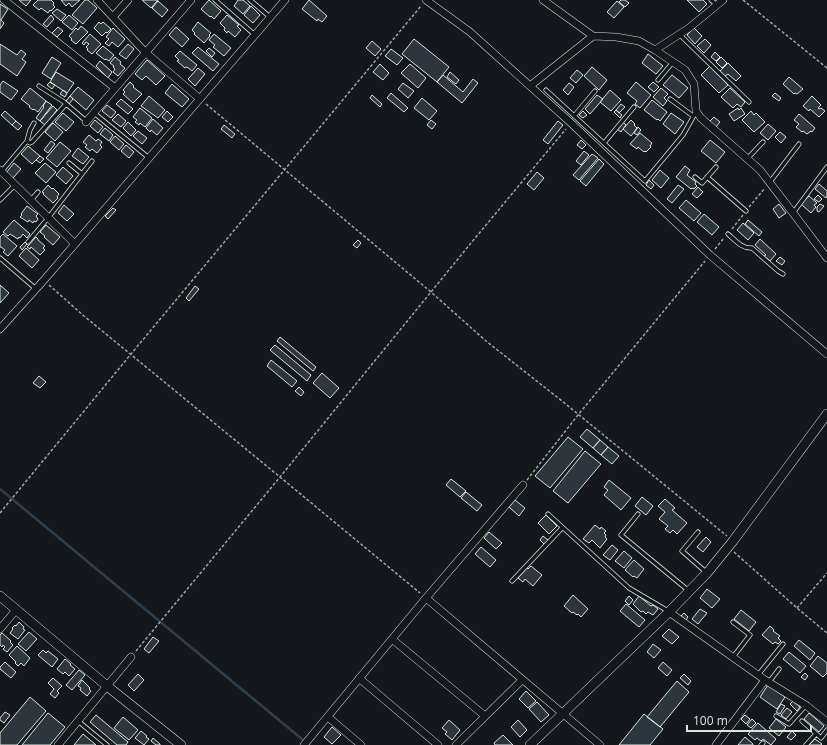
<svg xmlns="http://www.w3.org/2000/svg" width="827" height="745" font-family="'Open Sans',sans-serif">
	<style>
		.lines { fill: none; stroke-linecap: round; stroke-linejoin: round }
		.stream { stroke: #2f3f4d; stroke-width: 2.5 }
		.building { fill: #2c363c; stroke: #d8e6dc }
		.service-casing { stroke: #d8e6dc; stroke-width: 5 }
		.minor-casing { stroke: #d8e6dc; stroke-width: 8 }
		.tertiary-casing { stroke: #d8e6dc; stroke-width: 10 }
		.path { stroke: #9da8a2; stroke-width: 1.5; stroke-dasharray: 3 2; stroke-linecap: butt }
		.service { stroke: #14181c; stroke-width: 3.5 }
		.minor { stroke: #14181c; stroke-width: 7 }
		.tertiary { stroke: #14181c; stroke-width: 9 }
	</style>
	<rect width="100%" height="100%" fill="#14181c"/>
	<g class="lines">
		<path class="stream" d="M0,489L309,745"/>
	</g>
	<path class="building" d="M19,0H31L26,6Z
		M38,0H51L54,3L53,5L55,7L51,11L50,10L48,13L41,8L39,10L33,5Z
		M61,0H80L72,7L69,3L66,6Z
		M85,0H88L97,8L83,24L72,15Z
		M142,0H158L151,8Z
		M209,0L221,11L214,19L211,16L210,17L201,9Z
		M238,0H243L250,6L243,14L234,6Z
		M309,0L327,16L322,22L318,19L317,21L302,9Z
		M621,0H625L629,3L625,7L619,2Z
		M687,0H703L707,4L699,12Z
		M158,1L168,10L162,17L152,8Z
		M617,1L624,7L614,18L607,12Z
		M0,4L8,9L1,20L4,23L0,29Z
		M251,6L260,15L253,23L244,15Z
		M57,9L66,15L61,21L52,13Z
		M51,15L54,19L47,27L43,24Z
		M69,15L78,23L72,30L62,22Z
		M227,15L239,25L237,26L241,30L235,37L228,31L227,33L224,30L225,28L220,23Z
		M99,22L101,24L103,22L111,29L107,33L106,32L102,36L94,28Z
		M198,22L211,33L209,35L210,36L204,43L194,34L195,33L192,30Z
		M81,26L88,32L76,44L71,40L72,39L69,36L76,28L78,30Z
		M58,27L63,31L57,37L52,33Z
		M176,27L189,39L182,47L169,35Z
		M113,28L125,39L118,47L112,42L109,46L105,43L109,39L106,37Z
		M694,28L702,36L695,44L687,35Z
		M90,34L101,44L92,54L87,50L88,49L86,47L89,44L86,42L84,45L82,43Z
		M214,34L231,48L224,56L213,47L215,45L209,40Z
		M414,39L449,67L437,82L402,54Z
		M705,39L711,45L704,53L697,46Z
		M372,41L381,49L375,56L366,48Z
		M0,44L17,55L21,50L26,54L22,59L26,62L17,76L0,64Z
		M128,44L134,49L126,59L119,54Z
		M103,46L114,55L109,61L106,59L105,60L96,53Z
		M198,47L219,64L213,71L192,53Z
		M209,48L215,53L212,57L206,51Z
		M391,49L403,58L397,65L385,56Z
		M180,51L197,65L192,71L187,67L185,68L177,61L179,60L175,56Z
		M715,52L720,57L716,61L711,57Z
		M648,54L663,66L656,74L642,63Z
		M52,57L61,63L51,79L42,73Z
		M115,57L121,62L120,64L125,68L118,76L113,72L115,69L113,67L114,66L110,63Z
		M721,57L727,63L722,68L716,62Z
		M147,60L165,76L156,85L146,76L142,80L135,74Z
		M100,61L112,72L108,78L96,66Z
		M728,63L741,76L736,81L728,74L725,76L720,71Z
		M380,64L389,73L383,80L373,72Z
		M410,64L426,78L418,88L401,73Z
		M710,66L728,85L719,93L701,75Z
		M592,67L607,80L599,90L584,76Z
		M198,68L205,74L195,86L188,79Z
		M577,70L583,75L576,83L570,78Z
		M56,72L74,83L67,93L50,82Z
		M450,72L459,80L456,84L447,77Z
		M443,75L463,92L473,79L478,83L462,103L437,82Z
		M672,75L688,88L679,98L663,85Z
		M789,77L803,89L797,94L795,93L794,94L783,84Z
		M3,81L18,91L11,100L0,92V85Z
		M50,82L55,85L52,89L47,85Z
		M130,82L134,86L133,87L142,94L133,103L123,94L125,92L123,90Z
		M636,82L651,95L640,108L635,104L637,101L627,93Z
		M653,82L659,87L654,92L648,87Z
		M403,83L414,91L408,98L398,89Z
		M569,83L574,87L568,95L563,90Z
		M172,84L189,99L182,107L165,93Z
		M78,87L94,100L86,110L70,96Z
		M30,88L46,101L38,112L34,109L33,110L29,107L30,106L21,99Z
		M661,88L668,94L664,98L667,101L663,106L653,97Z
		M730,88L745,102L741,107L737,104L733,108L721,97Z
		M63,90L67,93L65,97L60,94Z
		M610,90L621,100L611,111L600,102Z
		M391,93L408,108L404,112L387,98Z
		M775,93L781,98L779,101L772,96Z
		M372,95L382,104L380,107L370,98Z
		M597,95L603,99L590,114L585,109Z
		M70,96L73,99L69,104L66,101Z
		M149,96L165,110L158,118L141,106Z
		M812,96L821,105L818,108L820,109L821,108L825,111L819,117L810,109L809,111L803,106Z
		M422,98L437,111L429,120L414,108Z
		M121,99L133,109L128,114L116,104Z
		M652,100L667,112L660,121L658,119L657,120L644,110Z
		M46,101L52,105L40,121L36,118L44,107L43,106Z
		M621,104L625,107L619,113L616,110Z
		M107,105L116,112L111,118L102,111Z
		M53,106L57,110L45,125L40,121Z
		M140,108L152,118L145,127L140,123L139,125L135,122L137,120L133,117Z
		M738,108L739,110L741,108L745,114L734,121L729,114Z
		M616,110L622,115L620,118L614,112Z
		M5,111L16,121L12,125L1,115Z
		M167,111L173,117L168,122L162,117Z
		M583,111L587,115L583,118L579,115Z
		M751,111L754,115L756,113L765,122L754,132L742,120Z
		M63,113L74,122L66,131L55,122Z
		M671,113L684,122L675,134L663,124Z
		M118,114L126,121L121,127L112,120Z
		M799,114L815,128L812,132L811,131L807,134L803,131L802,132L796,127L799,124L794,120Z
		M714,117L720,122L715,128L709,122Z
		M153,119L163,128L157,135L151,130L150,132L146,128Z
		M95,120L103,127L98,133L90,126Z
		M431,120L436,124L432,129L427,125Z
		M631,120L635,124L634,125L637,128L631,136L623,129Z
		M16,121L22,126L18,130L12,125Z
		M558,121L563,125L548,144L543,140Z
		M128,122L136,130L131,136L123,128Z
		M623,122L626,125L621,132L617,129Z
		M53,123L63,132L55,141L45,132Z
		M768,124L776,131L768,140L760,133Z
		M224,125L235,134L232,138L221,129Z
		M638,127L641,130L637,135L634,133Z
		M105,128L113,135L109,141L100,134Z
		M138,131L147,138L142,144L133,136Z
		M780,132L786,137L781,143L775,137Z
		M640,133L652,143L650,146L651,147L646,152L645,151L644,152L638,147L637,149L630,144Z
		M89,135L96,141L98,139L102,142L100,145L102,147L97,153L92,149L90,151L85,147L87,145L83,142Z
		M115,136L124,144L119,150L110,142Z
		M581,140L586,145L582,149L577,145Z
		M710,140L725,152L716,163L701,151Z
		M51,141L55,144L48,153L44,150Z
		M60,142L71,151L57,167L46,158Z
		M126,145L134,152L129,158L121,151Z
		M28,146L40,156L32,164L21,154Z
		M78,148L89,157L83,164L72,156Z
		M584,151L589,155L581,165L576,161Z
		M592,154L598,158L579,180L573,175Z
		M40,156L44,159L40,163L36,160Z
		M599,159L604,164L586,186L580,181Z
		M14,163L21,169L13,178L6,173Z
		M45,163L56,172L46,183L35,173Z
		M685,166L690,170L687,175L696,182L695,184L697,186L694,189L692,188L691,189L676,177Z
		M63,167L73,176L66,184L56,175Z
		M660,170L669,178L661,188L652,180Z
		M537,172L544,178L534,190L527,184Z
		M649,180L654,185L651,189L646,185Z
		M819,184L827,191V196L826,198L815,189Z
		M48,185L52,189L53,188L59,194L57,197L58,198L53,203L43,194L44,193L42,192Z
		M678,185L684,189L672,203L667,199Z
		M698,187L703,192L697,198L692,194Z
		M818,195L822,199L819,202L814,199Z
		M809,196L817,203L814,205L816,207L811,213L801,204Z
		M686,200L701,213L694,221L679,208Z
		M779,204L786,213L779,218L773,209Z
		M820,204L824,206L819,212L817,211V207Z
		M64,205L74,214L67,221L58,213Z
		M27,206L38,214L36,216L38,219L36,222L34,221L33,223L29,220L28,222L20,217L22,215L21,214Z
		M113,208L116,210L108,219L105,216Z
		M704,214L719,227L712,235L697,222Z
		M14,220L30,234L27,238L23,234L20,238L19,237L18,239L10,234L8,236L3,232Z
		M748,220L762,232L759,236L745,224Z
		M743,223L754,233L748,240L737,230Z
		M46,225L60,237L53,245L44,237L45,236L40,232Z
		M3,234L17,246L8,256L3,252L5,250L1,247H0V237Z
		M36,237L38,239V240L45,246L43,248L45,250L40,255L31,247L30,249L27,247Z
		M760,239L776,254L770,261L764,256L766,255L755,245Z
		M358,240L361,243L357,248L353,245Z
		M25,242L27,244L22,250L20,247Z
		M26,248L39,260L32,268L19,256Z
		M780,257L785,261L782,265L776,261Z
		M0,285L9,293L0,303Z
		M195,286L199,289L189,301L186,298Z
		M280,337L316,367L313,371L277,341Z
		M275,345L311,375L307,381L270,350Z
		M271,360L297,381L292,387L267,366Z
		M322,373L339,388L330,398L313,383Z
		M39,376L46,382L40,388L33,383Z
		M299,387L304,392L301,396L295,391Z
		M587,429L600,440L593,448L580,437Z
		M568,437L583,449L550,488L535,476Z
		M600,440L608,447L601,455L593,448Z
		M608,447L619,456L612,464L601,455Z
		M585,451L601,464L568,503L553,491Z
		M451,479L466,491L460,497L446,485Z
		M609,480L631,498L621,510L604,495L608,490L604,487Z
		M466,492L482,505L477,511L461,498Z
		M642,497L653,506L646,515L635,506Z
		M665,499L675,508L672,510L687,523L677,534L673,530L670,533L665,529L668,526L659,519L665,512L658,506Z
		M515,500L525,508L519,516L509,507Z
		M546,515L557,526L549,534L538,523Z
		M595,525L600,529L601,527L606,531L604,533L606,535L605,537L607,539L600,548L592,540L589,543L583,539Z
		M489,532L502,543L496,549L484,538Z
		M543,536L548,540L544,544L540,540Z
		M706,537L711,542L703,552L697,547Z
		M612,545L618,550L610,560L603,555Z
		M481,547L496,560L490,567L475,554Z
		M624,551L632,558L624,568L615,561Z
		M634,560L644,569L637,578L634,576L633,577L625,570Z
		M531,566L542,575L533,586L525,579L523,582L518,578L527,568L528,569Z
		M707,589L720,599L712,608L700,598Z
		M573,595L588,609L581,617L578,614L577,615L573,612L572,613L564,606Z
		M629,596L633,600L629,605L625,601Z
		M639,596L651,606L653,605L658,609L653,615L648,612L646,614L643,611L641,612L633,604Z
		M626,604L645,620L639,627L620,611Z
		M700,609L707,613L698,624L692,619Z
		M741,610L756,622L749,631L734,619Z
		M684,613L688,617L686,620L681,616Z
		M19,622L24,627L23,629L25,630L18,639L10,633L13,629L12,628L15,625L16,626Z
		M770,626L774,630L773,631L780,636L778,638L781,641L778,644L775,642L773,644L762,635Z
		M669,629L679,637L672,644L662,636Z
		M29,632L37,639L26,651L18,644Z
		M2,633L11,641L10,642L13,645L7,652L3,649L5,647L3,645L2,647L0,645V635Z
		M153,637L159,641L149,653L144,649Z
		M799,640L815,653L810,660L794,646Z
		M653,644L661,650L654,658L647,652Z
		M17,646L30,658L24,666L21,663L18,666L15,663L16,662L9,655Z
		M43,650L46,653L48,651L58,659L52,667L38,655Z
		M789,652L806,666L800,673L783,659Z
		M818,656L827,663V673L823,677L810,666Z
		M65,659L71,664L70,665L75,669L69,676L65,672L63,674L57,669Z
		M5,662L16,672L11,678L0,669V667Z
		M663,662L672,670L667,676L658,668Z
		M79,670L85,675L72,690L66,685Z
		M805,673L808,676L805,680L801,677Z
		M138,674L144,680L134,691L128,685Z
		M684,674L691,681L688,685L680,678Z
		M53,678L62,686L57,691L59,693L55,698L50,694L54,689L48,683Z
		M82,680L90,688L89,689L91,691L87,696L80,690L81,688L78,686Z
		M677,681L689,692L660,727L647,717Z
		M768,685L785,697L777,709L760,697Z
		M526,691L536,701L528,708L519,699Z
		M30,697L46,711L17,745H0V733Z
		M793,701L800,707L797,711L790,704Z
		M537,702L549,715L541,722L529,709Z
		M781,704L785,706L780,714L776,712Z
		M787,708L792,712L786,719L781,715Z
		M5,712L10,715L4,723L0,720V718Z
		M48,713L65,727L50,745H22Z
		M809,713L824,726L819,732L804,719Z
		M644,714L663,729L650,745H619Z
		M96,715L128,742L126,745H117L90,722Z
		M745,715L750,719L746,724L741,719Z
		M123,717L138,730L129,740L114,728Z
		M752,719L756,723L751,728L747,725Z
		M776,719L786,727L779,736L769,728Z
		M449,720L460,730L452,740L445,734L447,732L442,728Z
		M518,720L527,730L520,737L511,727Z
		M758,723L776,739L771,745L763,739L761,741L757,738L755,740L748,734Z
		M332,727L341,735L332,744L324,737Z
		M141,731L147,736L146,737L149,739L144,745L135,738Z
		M792,731L796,735L791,740L787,737Z
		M83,734L96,745H74Z
		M503,735L513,745H495L494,743Z
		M745,737L753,744V745H738Z
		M153,738L160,744V745H156L151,741Z
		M815,739L822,744L821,745H809Z"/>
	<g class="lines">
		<g class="service-casing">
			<path id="service" d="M215,0L255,35
				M250,0L270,17
				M711,0L717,5
				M680,35L714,68L749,102
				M658,80L673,62
				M39,86L64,102L86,121
				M546,90L645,181L683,135L696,112
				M670,99L693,116
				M94,113L149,158
				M574,116L595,91
				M27,141L30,143L32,142L66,104
				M604,143L634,107
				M747,159L763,142
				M69,163L82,174
				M2,171L27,141L30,130L34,123
				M695,177L702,183L716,167
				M707,177L746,211
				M770,182L799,144
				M0,200L15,185
				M31,200L38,192
				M793,213L827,167
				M728,234C735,240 742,249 752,248L778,271L783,274
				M28,242L48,218L92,161
				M0,258L36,289
				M548,514L629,588L668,611
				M638,514L621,535L689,591
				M698,532L682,551L707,573
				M512,581L562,528
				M733,657L750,635L733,622
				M758,675L783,644
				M769,682L779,669
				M776,716L789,724L806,705
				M78,721L107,745
				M802,721L821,738L827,730
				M761,745L763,743
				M806,745L816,734"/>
		</g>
		<g class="minor-casing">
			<path id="minor" d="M4,0L115,88
				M97,0L145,52L200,99
				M426,0L470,32L571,123L710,255L827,354
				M543,0L593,36L616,37L639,41L655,50L685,70L694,84L696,111L701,118L760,170L793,213L827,258
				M113,17L128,0
				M655,50L689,28L723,0
				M530,86L593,36
				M86,122L191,0
				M0,170L75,244
				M0,329L44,280L285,0
				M426,598L600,745
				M669,612L765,680L807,706L827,722
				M0,629L16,610
				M392,639L485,716
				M359,678L438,745
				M328,717L361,745
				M58,745L131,657
				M304,745L426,598L523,485
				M456,745L522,680
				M716,745L765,680"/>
		</g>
		<g class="tertiary-casing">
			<path id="tertiary" d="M0,596L107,686L181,745
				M530,745L669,612L707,573L733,541L827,414"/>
		</g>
		<path class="path" d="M743,0L827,68
			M206,104L431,292L486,341L562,401L727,536
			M749,207L765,188
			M732,229L743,215
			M715,249L724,238
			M49,285L84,316L280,477L420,593
			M527,480L578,415L705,261
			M0,513L131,354L421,6
			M734,552L797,608L827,633
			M797,608L827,573
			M136,651L280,477L471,243L566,129"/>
		<use href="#service" class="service"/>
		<use href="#minor" class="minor"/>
		<use href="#tertiary" class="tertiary"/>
	</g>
	<path d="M687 725v6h124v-6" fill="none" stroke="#d8e6dc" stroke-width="2"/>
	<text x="693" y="725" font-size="12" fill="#d8e6dc" stroke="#14181c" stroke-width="3" paint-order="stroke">100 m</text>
</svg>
